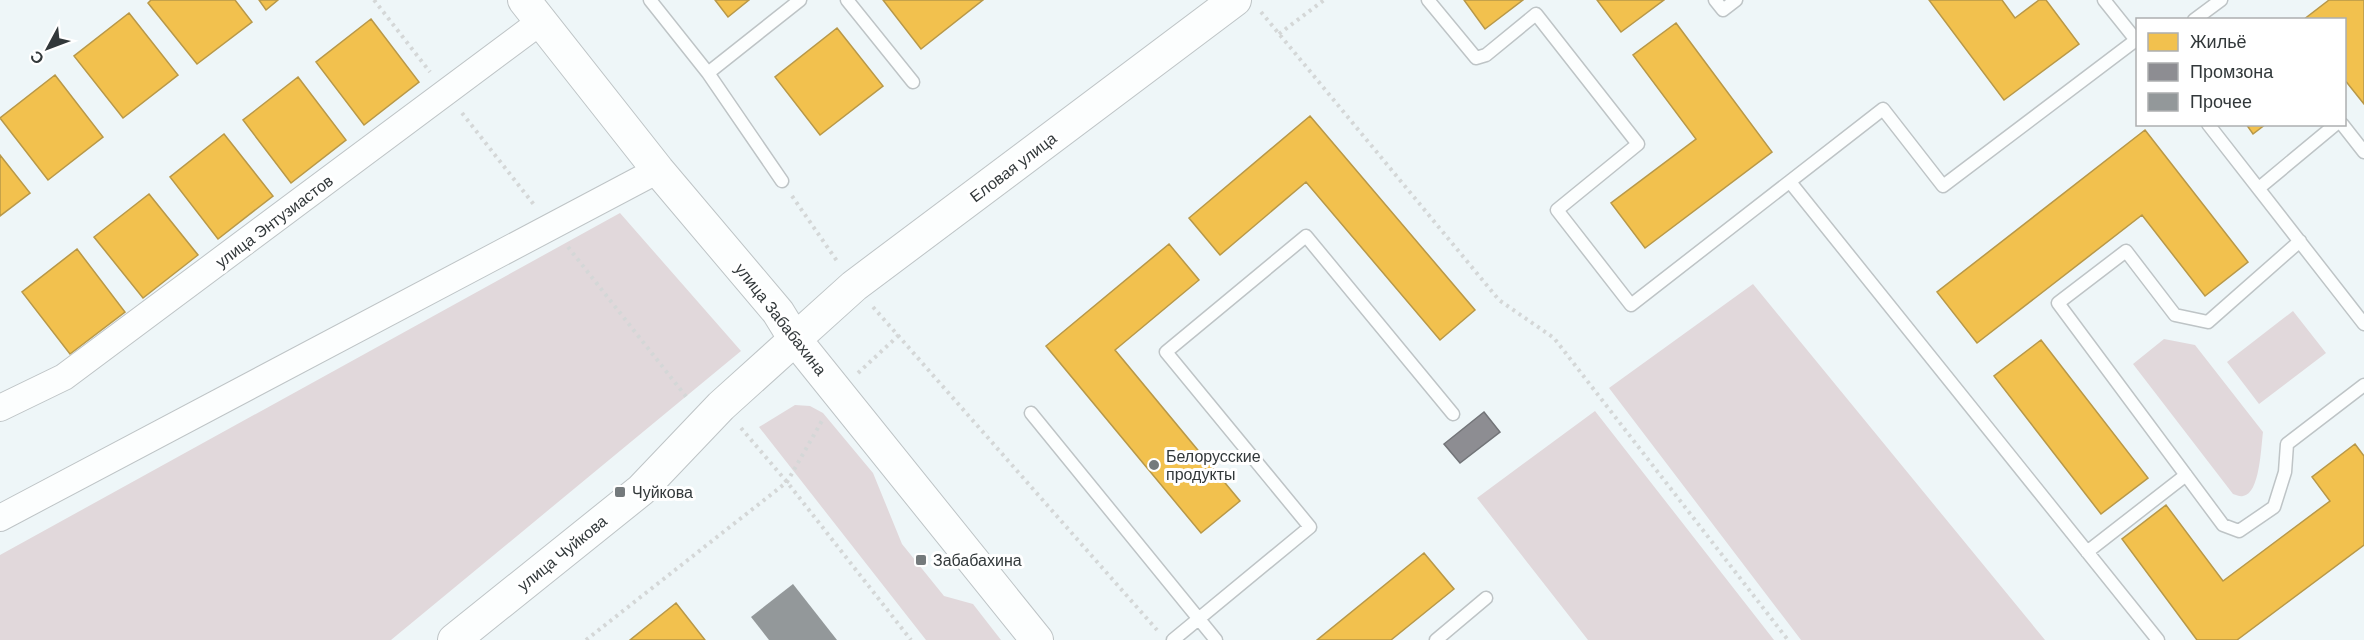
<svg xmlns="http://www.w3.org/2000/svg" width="2364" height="640" font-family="Arial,sans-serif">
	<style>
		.green { fill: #e1d8db }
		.homes { fill: #f2c14e; stroke: #b89848; stroke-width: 1.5 }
		.industry { fill: #8d8d92; stroke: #727478; stroke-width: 1.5 }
		.building { fill: #93989a }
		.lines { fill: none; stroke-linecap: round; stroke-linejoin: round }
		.service-casing { stroke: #bec4c6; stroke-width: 15 }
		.minor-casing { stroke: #bec4c6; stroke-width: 28 }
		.tertiary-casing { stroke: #bec4c6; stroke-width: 34 }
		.path { stroke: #d4d7d7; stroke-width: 4; stroke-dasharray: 3 4.5; stroke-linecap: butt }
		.service { stroke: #fcfefe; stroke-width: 12 }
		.minor { stroke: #fcfefe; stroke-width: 26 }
		.tertiary { stroke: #fcfefe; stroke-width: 32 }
		.poi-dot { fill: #747a7c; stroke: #fff; stroke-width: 2 }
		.labels { text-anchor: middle; stroke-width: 6; stroke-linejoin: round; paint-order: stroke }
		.street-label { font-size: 16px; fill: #32383a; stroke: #fff }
		.poi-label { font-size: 16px; fill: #32383a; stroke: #fff; text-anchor: start }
	</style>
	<rect width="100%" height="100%" fill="#eef6f8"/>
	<path class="green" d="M620,213L741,351L391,640H0V555Z
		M1753,284L2045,640H1801L1609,388Z
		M2293,311L2326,353L2259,404L2227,362Z
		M2164,339L2195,345L2263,432C2261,446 2260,494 2243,496C2240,497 2237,495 2233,494L2133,364Z
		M795,405L810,406L823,413L873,473L902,544L944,596L973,604L1001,640H926L759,427Z
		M1595,411L1774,640H1588L1477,498Z"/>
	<path class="homes" d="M151,0H235L252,22L197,64L148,3Z
		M259,0H278L266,10Z
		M715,0H749L728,17Z
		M883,0H983L921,49Z
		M1464,0H1523L1485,29Z
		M1597,0H1664L1621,32Z
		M1929,0H2002L2015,18L2039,0H2046L2079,44L2004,100Z
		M2329,0H2364V104L2344,79V20H2303Z
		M129,13L178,75L123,118L74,56Z
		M371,19L419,82L364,125L316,62Z
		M1676,23L1772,152L1645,248L1611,203L1696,139L1633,55Z
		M837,28L883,86L820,135L775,77Z
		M55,75L103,137L48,180L0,118Z
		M298,77L346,140L291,183L243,120Z
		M1310,116L1475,310L1440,340L1306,182L1220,255L1189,218Z
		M2246,124H2266L2253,134Z
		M2145,130L2248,262L2205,296L2142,215L1977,343L1937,292Z
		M224,134L273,196L218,239L170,177Z
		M0,155L30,193L0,216Z
		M149,194L198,255L143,298L94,237Z
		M1169,244L1199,280L1115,350L1240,501L1201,533L1046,346Z
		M77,249L125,312L70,354L22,292Z
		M2041,340L2148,478L2101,514L1994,376Z
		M2355,444L2364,456V545L2237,640H2197L2122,539L2166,505L2223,581L2330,501L2312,477Z
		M1424,553L1454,589L1391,640H1317Z
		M676,603L705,640H630Z"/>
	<path class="industry" d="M1484,412L1500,432L1460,463L1444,444Z"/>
	<path class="building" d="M793,584L837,640H769L751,617Z"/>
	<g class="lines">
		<g class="service-casing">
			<path id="service" d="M650,0L708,73L782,181
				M847,0L913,82
				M1428,0L1476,58L1486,55L1536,14L1638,144L1557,210L1631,305L1883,109L1943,186L2136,40
				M1715,0L1723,10L1736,0
				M2104,0L2136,40L2138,39
				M2194,20L2221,0
				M708,73L800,0
				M2208,124L2364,324
				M2342,124L2364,152
				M1790,182L2158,640
				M2259,188L2336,124
				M2300,241L2208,322L2175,315L2126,251L2058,303L2223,525L2239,531L2274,507L2285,472L2287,444L2364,385
				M1031,413L1216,640
				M2087,552L2186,475
				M1173,640L1310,527L1166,352L1306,236L1453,414
				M1436,640L1486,598"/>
		</g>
		<g class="minor-casing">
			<path id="minor" d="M0,408L64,377L540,22
				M0,518L658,170"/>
		</g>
		<g class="tertiary-casing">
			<path id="tertiary" d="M524,0L658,170L778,312L794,338L1037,640
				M454,640L641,490L721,406L854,286L1235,0"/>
		</g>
		<path class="path" d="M374,0L430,72
			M1261,12L1499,300L1554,338L1788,640
			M1279,34L1324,0
			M462,113L535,206
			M792,196L837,261
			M568,247L688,399
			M873,307L1157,630
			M858,373L899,335
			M741,428L787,482L911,640
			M586,640L787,482L823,419"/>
		<use href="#service" class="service"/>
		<use href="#minor" class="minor"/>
		<use href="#tertiary" class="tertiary"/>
	</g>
	<g class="poi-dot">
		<circle cx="1154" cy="465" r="6"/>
		<rect x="614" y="486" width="12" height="12" rx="3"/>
		<rect x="915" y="554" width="12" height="12" rx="3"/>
	</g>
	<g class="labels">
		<g class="street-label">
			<text transform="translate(1013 167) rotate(-37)" y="6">Еловая улица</text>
			<text transform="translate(274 221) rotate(-37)" y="6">улица Энтузиастов</text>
			<text transform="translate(781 319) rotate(52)" y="6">улица Забабахина</text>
			<text transform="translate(562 553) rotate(-39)" y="6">улица Чуйкова</text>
		</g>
		<g class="poi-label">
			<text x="1166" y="462">Белорусские<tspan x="1166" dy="18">продукты</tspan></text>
			<text x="632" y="498">Чуйкова</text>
			<text x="933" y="566">Забабахина</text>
		</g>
	</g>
	<rect x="2136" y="18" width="210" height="108" fill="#ffffff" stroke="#adafb0" stroke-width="1.5"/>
	<rect x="2148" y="33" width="30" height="18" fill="#f2c14e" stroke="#adafb0" stroke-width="1.5"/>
	<text x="2190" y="48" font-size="18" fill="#32383a">Жильё</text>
	<rect x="2148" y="63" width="30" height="18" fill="#8d8d92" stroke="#adafb0" stroke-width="1.5"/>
	<text x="2190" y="78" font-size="18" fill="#32383a">Промзона</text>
	<rect x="2148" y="93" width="30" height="18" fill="#93989a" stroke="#adafb0" stroke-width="1.5"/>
	<text x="2190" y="108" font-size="18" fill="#32383a">Прочее</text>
	<g transform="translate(48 48) rotate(229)" stroke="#ffffff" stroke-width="4.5" paint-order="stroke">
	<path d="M0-4.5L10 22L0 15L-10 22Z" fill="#32383a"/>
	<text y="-9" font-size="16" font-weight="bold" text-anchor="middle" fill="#32383a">С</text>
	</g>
</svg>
